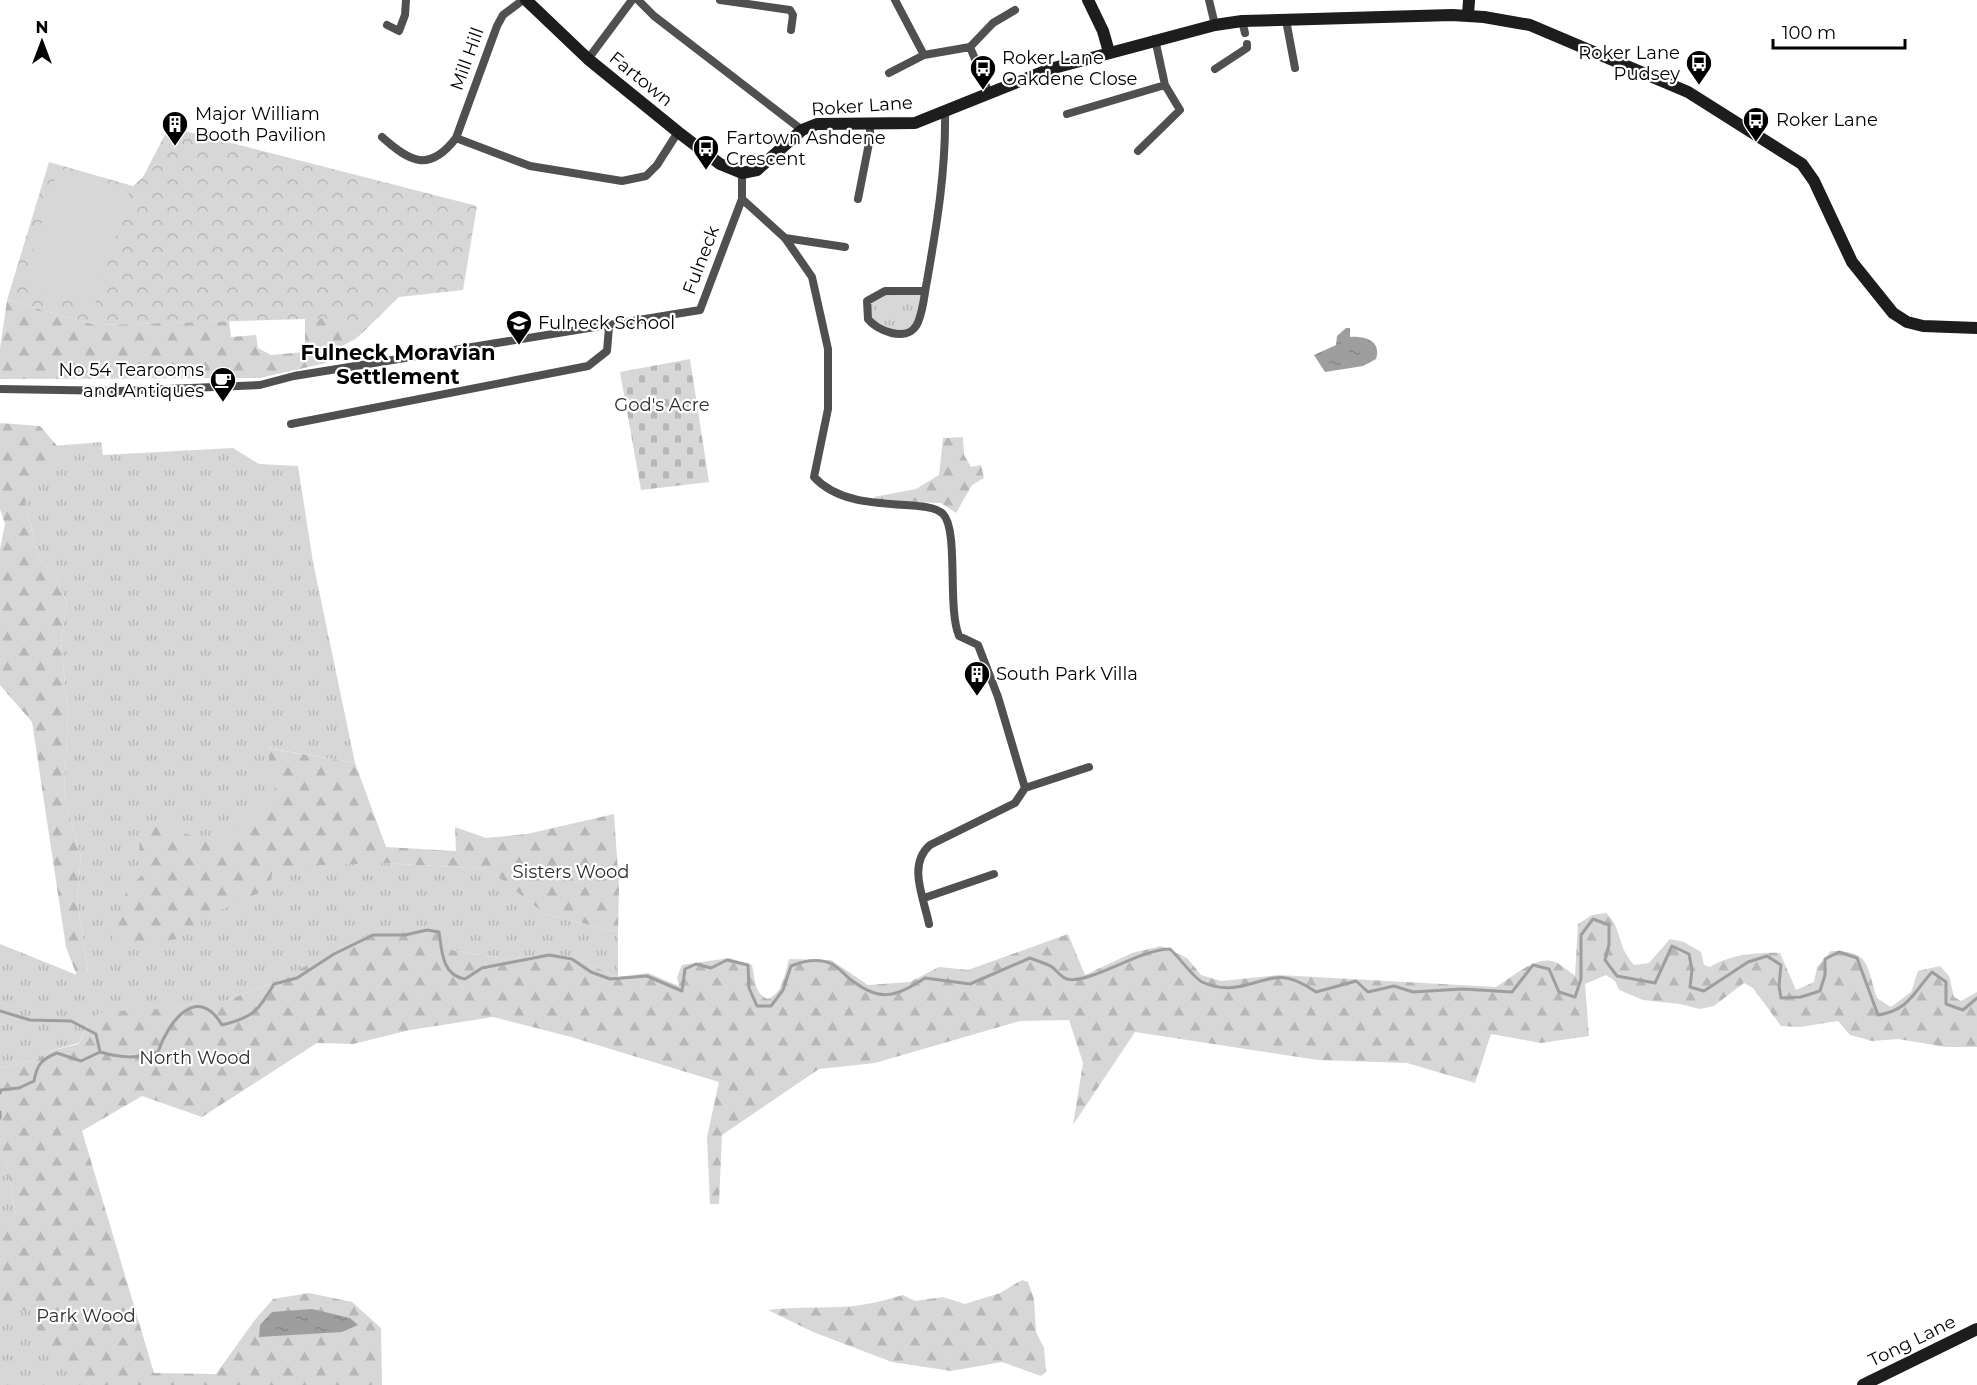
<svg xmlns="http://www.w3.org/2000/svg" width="1977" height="1385" font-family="Montserrat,sans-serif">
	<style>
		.grass { fill: url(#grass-tufts) }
		.forest { fill: url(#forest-firs) }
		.cemetery { fill: url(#cemetery-stones) }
		.park { fill: url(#park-crowns) }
		.pitch { fill: #d7d7d7 }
		.water { fill: url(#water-ripples) }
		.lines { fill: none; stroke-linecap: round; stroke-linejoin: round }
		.stream { stroke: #9e9e9e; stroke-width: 3 }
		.street { stroke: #505050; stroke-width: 8 }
		.secondary { stroke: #1d1d1d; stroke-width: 12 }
		.labels { text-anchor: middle; stroke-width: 4.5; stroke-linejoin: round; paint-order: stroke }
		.poi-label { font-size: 18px; fill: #000; stroke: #fff; text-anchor: start }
		.street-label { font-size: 18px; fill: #000; stroke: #fff }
		.park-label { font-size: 18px; fill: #2e2e2e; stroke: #fff }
		.quarter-label { font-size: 21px; font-weight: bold; fill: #000; stroke: #fff }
	</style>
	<defs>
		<pattern id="grass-tufts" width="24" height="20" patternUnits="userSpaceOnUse" patternTransform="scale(1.5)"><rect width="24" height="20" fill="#d7d7d7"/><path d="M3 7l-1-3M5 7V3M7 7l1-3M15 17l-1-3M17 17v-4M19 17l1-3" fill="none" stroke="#b7b7b7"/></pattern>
		<pattern id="forest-firs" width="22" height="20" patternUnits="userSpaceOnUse" patternTransform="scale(1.5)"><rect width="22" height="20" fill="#d7d7d7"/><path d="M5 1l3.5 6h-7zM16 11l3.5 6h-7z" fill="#b7b7b7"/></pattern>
		<pattern id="cemetery-stones" width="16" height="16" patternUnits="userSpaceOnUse" patternTransform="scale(1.5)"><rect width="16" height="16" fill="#d7d7d7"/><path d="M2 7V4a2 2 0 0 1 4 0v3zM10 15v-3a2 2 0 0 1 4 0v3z" fill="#b7b7b7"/></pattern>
		<pattern id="park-crowns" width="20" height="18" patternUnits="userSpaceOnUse" patternTransform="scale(1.5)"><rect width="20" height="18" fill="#d7d7d7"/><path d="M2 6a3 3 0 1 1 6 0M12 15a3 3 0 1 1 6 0" fill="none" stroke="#b7b7b7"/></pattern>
		<pattern id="water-ripples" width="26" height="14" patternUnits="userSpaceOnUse" patternTransform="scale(1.5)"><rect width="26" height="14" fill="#9e9e9e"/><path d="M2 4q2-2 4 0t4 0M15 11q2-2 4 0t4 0" fill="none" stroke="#868686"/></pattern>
	</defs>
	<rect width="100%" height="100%" fill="#fff"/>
	<path class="grass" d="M925,291L910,333L878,328L866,307L872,296Z
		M101,442L103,455L233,448L259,464L298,466L313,562L355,763L268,748L298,864L383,863L489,869L545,914L618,932V977L575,958L553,954L506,959L452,950L269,984L223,1002H196L175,1008L89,1021L79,1043L46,1052L37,1060L0,1068V944L77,975L88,971L77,899L81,857L64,796L68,716L61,642L67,603L56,578L38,558L25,501L41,473L42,447Z
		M5,1154L33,1309L41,1343L90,1385H0V1159Z"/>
	<path class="forest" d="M7,300L96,325L229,321L231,337L256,335L258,348L271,355L305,352V317L342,318L357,338L330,353L326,363L260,378L0,379V349Z
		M0,423L40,426L59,448L25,501L38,558L56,578L67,603L61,642L68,716L64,796L81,857L77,899L88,972L77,976L66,947L32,722L0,685V549L5,524L0,509Z
		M963,437L964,455L971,467L981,465L984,478L972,485L956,513L941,503L875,501L874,497L916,489L939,475L943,438Z
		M267,748L355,763L386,847L456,851L455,827L486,838L527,834L614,814L619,886L618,932L545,914L488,869L383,863L273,867L270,888L210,915L176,939L142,947L110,946L126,892L142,875L143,864L139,853L140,832L163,825L203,840H230L252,811L267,812L276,795Z
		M1606,913C1622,927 1616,945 1634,965L1649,963L1670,939L1684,942L1701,952L1704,965L1710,967C1729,955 1757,952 1780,953L1796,990L1814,982L1817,967L1831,951C1871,950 1866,966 1877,998L1891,1007L1911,992L1918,971L1940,966L1949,976L1954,997L1961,1001L1977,992V1047H1946L1898,1039L1872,1041L1850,1035L1838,1021L1800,1027L1781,1026L1753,988L1744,983L1714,1006L1700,1009L1680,1004L1643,1000L1619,990L1615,981L1606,975L1585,984L1589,1036L1541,1043L1491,1034L1475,1083L1407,1063L1318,1060L1135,1032L1073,1125L1083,1063L1069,1020L1020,1021L875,1063L819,1069L722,1135L719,1204H710L707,1137L719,1082L571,1037L493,1017L410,1030L353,1044L317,1043L202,1117L142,1096L82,1131L154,1373L216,1374L254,1321L273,1299L309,1293L352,1302L381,1328L382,1385H90L41,1344L32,1309L0,1313V1218L16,1215L5,1155L0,1159V1068L37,1060L46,1052L79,1044L89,1021L101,1012L174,1008L196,1002H223L269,984L373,933L429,927L450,934L452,950L506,959L553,954L575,958L618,977L648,973L679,986L677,977L682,965L729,958L752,965C755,978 754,994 768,999C783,993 785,973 789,959L831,960L868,985L910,982L939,967L968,970L1068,934L1085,975L1132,953L1161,946L1187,958L1201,975L1221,981L1279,975L1496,987C1511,978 1537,954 1555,962C1562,965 1569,971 1575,976L1578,924L1592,915Z
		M1022,1280L1028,1282L1034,1299L1036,1332L1044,1348L1046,1371L1041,1376L1002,1362L951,1371L892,1362L813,1332L768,1310C792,1307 814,1308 838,1307C860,1307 882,1301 903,1295L915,1301L943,1297L965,1304L1000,1293Z"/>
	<path class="cemetery" d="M690,359L709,482L641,490L620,372Z"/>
	<path class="park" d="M169,127L477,206L463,290L399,297L357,338L341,318L96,325L7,300L49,162L133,186L143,177Z"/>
	<path class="pitch" d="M58,168L130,190L94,307L23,285Z"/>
	<path class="water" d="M1346,328H1350V337C1364,336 1382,340 1376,359L1363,366L1325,372L1314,355L1336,345L1337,336Z
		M312,1309L350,1318L358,1325L342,1332L259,1337L260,1325L272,1312Z"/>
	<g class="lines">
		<path class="stream" d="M0,1011L30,1020L71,1021L96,1034L100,1052
			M100,1052C121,1058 137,1059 158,1052C168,1022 197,983 222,1025C254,1017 258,1011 274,984L297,978L334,954L373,935H405L427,930L439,932C442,952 442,975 465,979L482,968L549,955L572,959L591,972L610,979L647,976L682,991L685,969L696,964L711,968L727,960L748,965L749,988L757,1006H771L783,990L791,966C803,961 819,958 832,964C838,967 844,974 850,979C879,1002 895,998 925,978L970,984L1030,958C1037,961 1046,963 1052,967C1057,971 1061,977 1067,979C1088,985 1140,949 1170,949C1179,957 1194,978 1202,982C1231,995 1246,983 1274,978C1289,975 1304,984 1316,992L1356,981L1368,992L1394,986L1413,992L1462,989L1512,992L1533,965L1549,969L1559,992L1575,997L1581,979V935L1593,919L1609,925V945L1605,960L1617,976L1655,983L1672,946L1689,954L1692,970L1690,987L1704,991L1748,962L1767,956L1781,965L1779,986L1781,998L1801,997L1820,991L1825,975V959L1839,952L1857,958L1878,1015C1909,1010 1913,993 1932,972L1946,982V1004L1963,1010L1977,998
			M0,1093L1,1090L19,1088L34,1081C37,1064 42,1059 57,1053L81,1061L100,1052
			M0,1112V1118"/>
		<path class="street" d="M638,0L654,16L802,130
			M720,0L790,10L793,15L791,30
			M895,0L924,55
			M1209,0L1215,25
			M1286,20L1295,68
			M1242,21L1245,33
			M387,25L399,31L405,15L406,0
			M970,47L989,93
			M588,59L632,0
			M1215,69L1247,48V44
			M889,73L924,55L970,47L993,23L1015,10
			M1067,114L1165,85
			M382,137C410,162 429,173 456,138L497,26L503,15L523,0
			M456,138L530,166L622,181L646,176L657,165L678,132
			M1138,151L1180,110L1165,85L1155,39
			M742,199L785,238L812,277L828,349V409L814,477C851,517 926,496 943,514C959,530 947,608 959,636L978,645L998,697L1025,788
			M858,199L870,138V125
			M785,238L845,247
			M925,291H885L867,301L868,319C877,331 906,342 916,326C923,315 924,295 927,281C937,224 946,170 945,112
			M0,389L119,391L260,385L294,376L700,310L742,199V173
			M291,424L588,366L607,351L609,327
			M1025,788L1089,767
			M924,898L994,874
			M929,924C924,898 907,865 930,845L1015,803L1025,788"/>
		<path class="secondary" d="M526,0L588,59L678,132L720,164L742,173L757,170L802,130L817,124L915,123L1050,69L1215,25L1242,21L1452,15L1484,17L1530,25L1688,92L1802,164L1814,181L1852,262L1893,313L1907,322L1923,326L1977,328
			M1088,0L1103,31L1109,52
			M1468,15L1469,0
			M1863,1385L1977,1329"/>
	</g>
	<defs>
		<g id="bus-pin" transform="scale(1.35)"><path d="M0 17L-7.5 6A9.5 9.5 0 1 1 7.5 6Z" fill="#000" stroke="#fff"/><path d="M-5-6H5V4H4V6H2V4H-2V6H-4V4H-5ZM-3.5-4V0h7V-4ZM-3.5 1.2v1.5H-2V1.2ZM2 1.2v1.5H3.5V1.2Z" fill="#fff"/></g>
		<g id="building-pin" transform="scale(1.35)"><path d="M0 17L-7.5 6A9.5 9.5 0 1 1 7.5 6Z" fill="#000" stroke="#fff"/><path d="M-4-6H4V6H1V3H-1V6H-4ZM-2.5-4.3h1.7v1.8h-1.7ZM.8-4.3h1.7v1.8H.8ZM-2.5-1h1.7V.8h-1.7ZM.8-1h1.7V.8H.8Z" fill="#fff"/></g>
		<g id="school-pin" transform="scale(1.35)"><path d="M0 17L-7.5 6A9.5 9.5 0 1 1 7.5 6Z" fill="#000" stroke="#fff"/><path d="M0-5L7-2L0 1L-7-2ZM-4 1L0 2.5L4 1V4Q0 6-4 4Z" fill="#fff"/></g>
		<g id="cafe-pin" transform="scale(1.35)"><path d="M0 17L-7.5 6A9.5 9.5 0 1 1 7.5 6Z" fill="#000" stroke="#fff"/><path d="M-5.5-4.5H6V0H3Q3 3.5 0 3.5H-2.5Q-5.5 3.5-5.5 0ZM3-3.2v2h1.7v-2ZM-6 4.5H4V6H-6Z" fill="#fff"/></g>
	</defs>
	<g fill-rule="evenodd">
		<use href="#bus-pin" x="1699" y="63"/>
		<use href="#bus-pin" x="983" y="68"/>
		<use href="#bus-pin" x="1756" y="120"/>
		<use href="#building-pin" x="175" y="124"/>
		<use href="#bus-pin" x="706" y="148"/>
		<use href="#school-pin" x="519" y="323"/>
		<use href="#cafe-pin" x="223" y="380"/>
		<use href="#building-pin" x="977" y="674"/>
	</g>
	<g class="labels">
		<g class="poi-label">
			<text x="1680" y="59" text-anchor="end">Roker Lane<tspan x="1680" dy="21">Pudsey</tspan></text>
			<text x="1002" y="64">Roker Lane<tspan x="1002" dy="21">Oakdene Close</tspan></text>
			<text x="195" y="120">Major William<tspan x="195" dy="21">Booth Pavilion</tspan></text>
			<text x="1776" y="126">Roker Lane</text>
			<text x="726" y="144">Fartown Ashdene<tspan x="726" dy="21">Crescent</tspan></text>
			<text x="538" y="329">Fulneck School</text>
			<text x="204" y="376" text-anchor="end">No 54 Tearooms<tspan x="204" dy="21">and Antiques</tspan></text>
			<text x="996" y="680">South Park Villa</text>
		</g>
		<g class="street-label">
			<text transform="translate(467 59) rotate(-70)" y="6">Mill Hill</text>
			<text transform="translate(641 79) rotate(39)" y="6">Fartown</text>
			<text transform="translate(862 106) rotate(-4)" y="6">Roker Lane</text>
			<text transform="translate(701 260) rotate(-69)" y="6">Fulneck</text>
			<text transform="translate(1912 1341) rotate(-26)" y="6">Tong Lane</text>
		</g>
		<g class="park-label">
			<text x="662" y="411">God's Acre</text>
			<text x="571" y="878">Sisters Wood</text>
			<text x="195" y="1064">North Wood</text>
			<text x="86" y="1322">Park Wood</text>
		</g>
		<g class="quarter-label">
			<text x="398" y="360">Fulneck Moravian<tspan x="398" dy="24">Settlement</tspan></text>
		</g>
	</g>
	<g transform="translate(42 42)" stroke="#ffffff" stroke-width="4.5" paint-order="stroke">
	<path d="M0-4.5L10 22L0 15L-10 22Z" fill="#000000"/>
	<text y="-9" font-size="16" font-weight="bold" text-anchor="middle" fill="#000000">N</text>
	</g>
	<path d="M1773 39v9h132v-9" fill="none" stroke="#000000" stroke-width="3"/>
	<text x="1782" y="39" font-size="18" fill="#000000" stroke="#ffffff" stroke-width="4.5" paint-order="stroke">100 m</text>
</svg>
